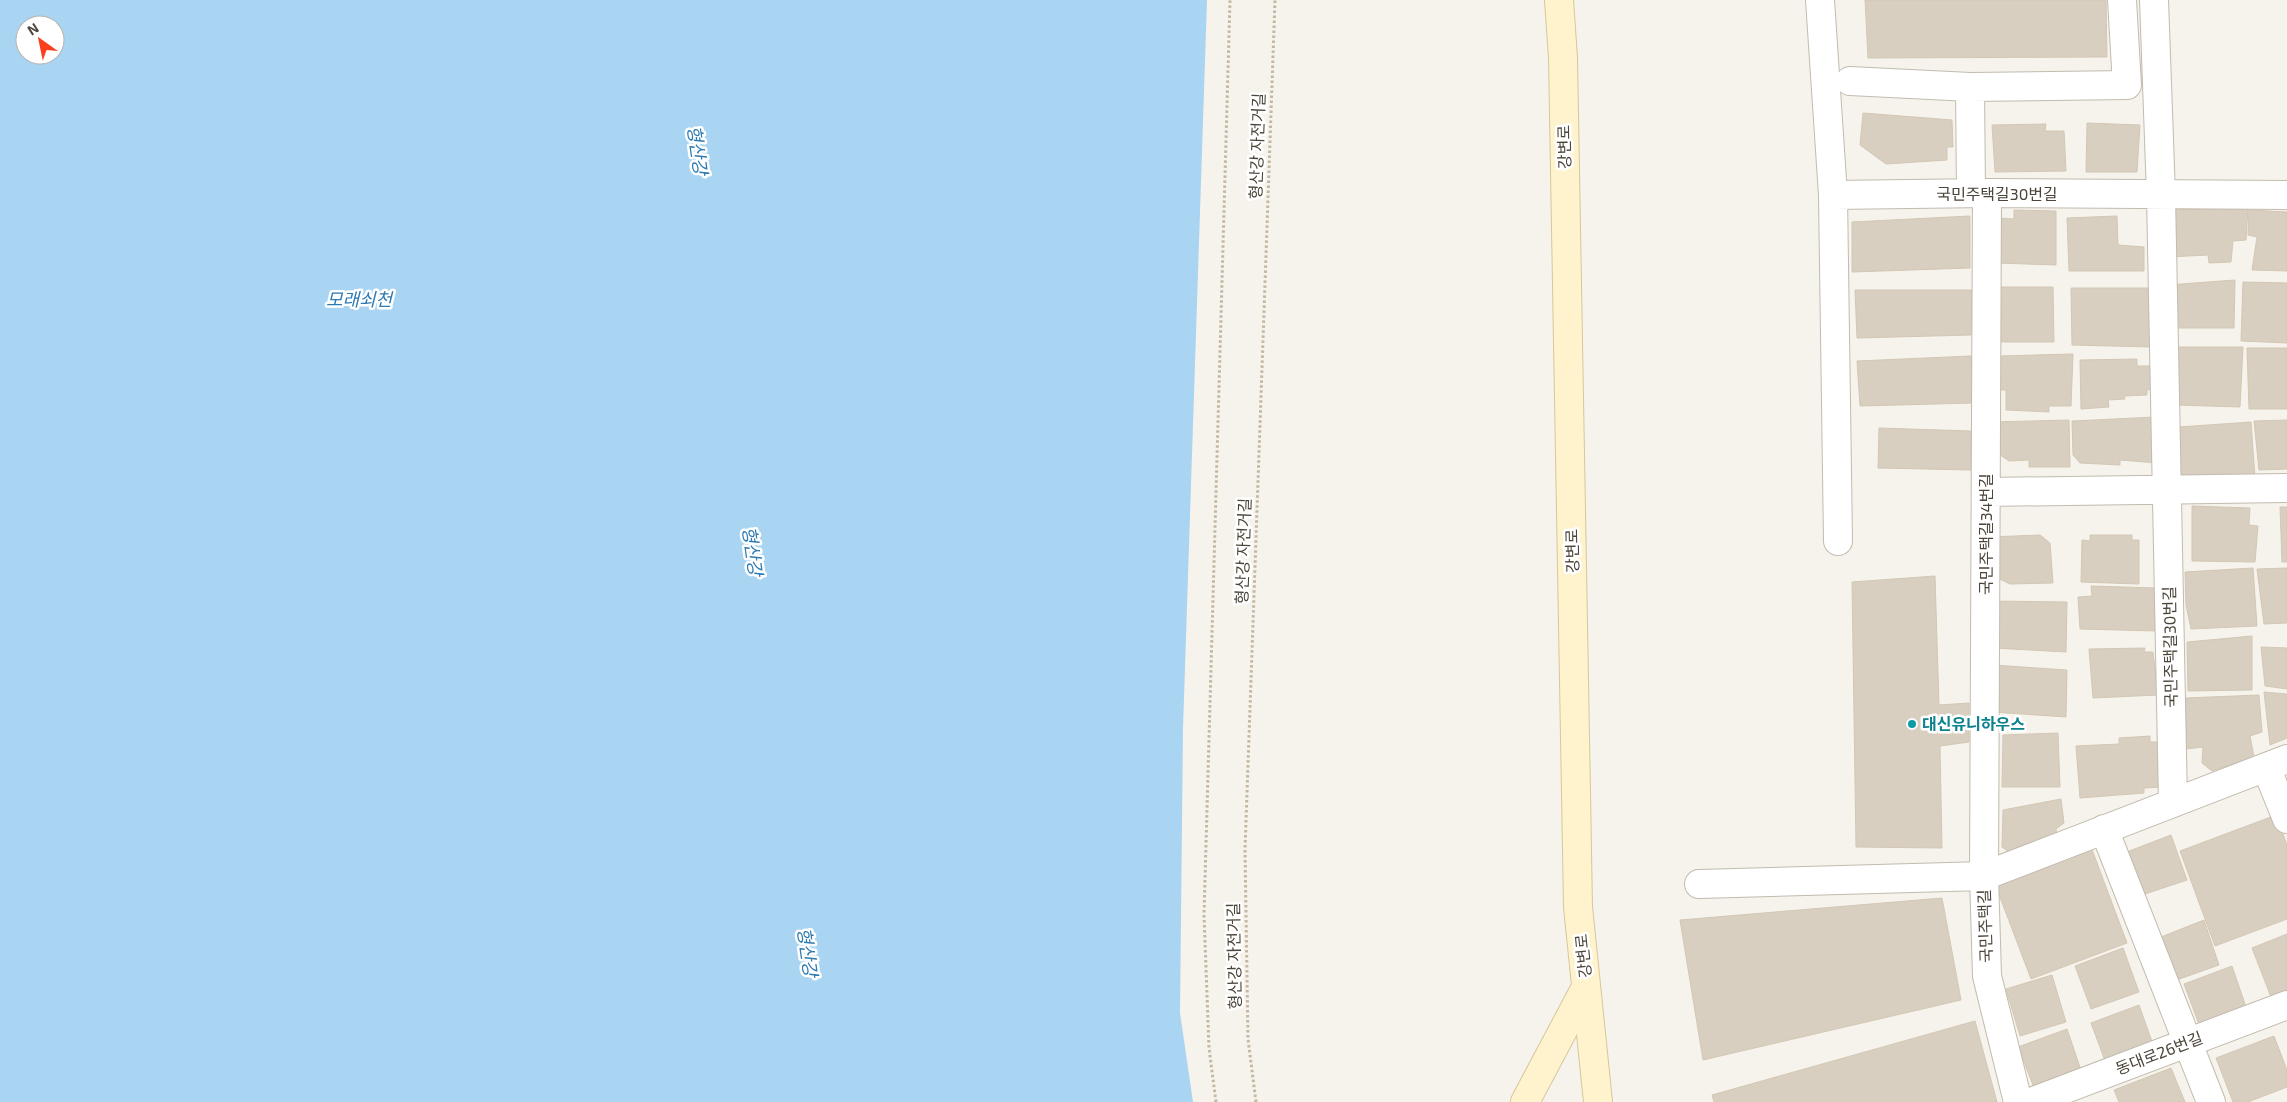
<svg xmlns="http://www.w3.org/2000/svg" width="2287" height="1102" font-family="'Exo 2','Noto Sans KR',sans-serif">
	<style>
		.water { fill: #a9d4f2; fill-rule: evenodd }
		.building { fill: #d8cfc1; stroke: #d3c7b4 }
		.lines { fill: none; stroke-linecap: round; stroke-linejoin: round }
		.street-casing { stroke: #c2bbae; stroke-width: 30 }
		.secondary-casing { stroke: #d6c79b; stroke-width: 30 }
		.path { stroke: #c4b79f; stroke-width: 3; stroke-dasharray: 2.5 2.5; stroke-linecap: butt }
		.street { stroke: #fff; stroke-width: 28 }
		.secondary { stroke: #fff3cd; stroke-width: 28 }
		.culture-dot { fill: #0f9aa8; stroke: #fff; stroke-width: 2 }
		.labels { text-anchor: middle; stroke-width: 5; stroke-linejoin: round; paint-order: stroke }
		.street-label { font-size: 16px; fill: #4b4439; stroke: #fff }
		.culture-label { font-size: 16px; font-weight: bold; fill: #0d838f; stroke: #fff; text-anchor: start }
		.water-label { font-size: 18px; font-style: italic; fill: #2e7ab2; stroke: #fff }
	</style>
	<rect width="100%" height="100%" fill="#f6f3ec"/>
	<path class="water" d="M0,0H1207L1183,728L1180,1013L1193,1102H0ZM25,25H55V55H25Z"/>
	<path class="building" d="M1865,0H2106L2107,57L1868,58Z
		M1863,113L1952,120L1953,147H1947V160L1886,164L1860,145Z
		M2087,123L2140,125L2137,172H2086Z
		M2046,124L2045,131H2064L2066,171L1995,172L1992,125Z
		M2248,208L2246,240L2233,241L2231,262L2209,263L2208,255L2168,257L2169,210Z
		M2014,210L2056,211V265L1996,263L1997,218L2014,219Z
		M2249,210L2287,212V271L2252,270L2257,237L2248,235Z
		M1970,216V268L1852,272V222Z
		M2117,216L2118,245L2144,247V271H2069L2067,218Z
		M2235,280L2234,328H2170L2168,285Z
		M2243,282L2287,283V343L2241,341Z
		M1991,287H2053L2054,342H1993Z
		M2071,288H2150V347L2072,345Z
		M1855,290H1972L1971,335L1857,338Z
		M2170,347H2243L2240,407L2177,405Z
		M2247,348H2287V409H2249Z
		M2073,354L2071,406H2049V412L2006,410V390H1999V356Z
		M1971,356L1973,403L1860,406L1857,361Z
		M2137,359V366H2150L2153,389L2147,390V395L2124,396L2125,399L2108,400L2109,407L2081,409L2080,360Z
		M2156,417L2158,463L2120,460V465L2080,463L2073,455L2072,421Z
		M2069,420L2070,467H2029V460L2009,461L1999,454L1991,422Z
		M2287,420V469L2259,470L2254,421Z
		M2251,422L2255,478L2179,483V427Z
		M1879,428L1971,431V470L1878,468Z
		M2192,506L2250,508L2249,525L2258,526L2255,562L2192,561Z
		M2280,507H2287V562H2282Z
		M2040,535L2050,543L2053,583L2010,584L1990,574L1988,537Z
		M2090,535H2132V540H2139V584L2081,582L2082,540L2090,541Z
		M2253,568L2257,626L2191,629L2186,605L2185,572Z
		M2287,568V623L2264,624L2257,569Z
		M1935,576L1939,705L1969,703V742L1940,746L1942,848L1856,847L1852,582Z
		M2091,586L2156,588L2157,631L2080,629L2078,597L2092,596Z
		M1991,601L2067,602L2066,652L1993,648Z
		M2252,636V690L2188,691L2187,642Z
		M2261,647L2287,648V689L2265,686Z
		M2145,648L2144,652H2153L2158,695L2093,698L2089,649Z
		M1993,665L2067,670L2066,717L1992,712Z
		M2264,692L2287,694V738L2270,745Z
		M2259,695L2262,732L2250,736L2254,757L2212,771L2202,763L2203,747L2186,749V698Z
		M2058,733L2060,787H2002L2003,735Z
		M2150,736V742H2159L2162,787L2144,788V793L2080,798L2076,746L2119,744V738Z
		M2061,799L2064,823L2056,829L2057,837L2012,854L2002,847L2003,810Z
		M2276,815L2287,845V919L2215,946L2180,851Z
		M2171,835L2187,880L2139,896L2124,853Z
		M2091,847L2127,943L2031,979L1995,884Z
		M1942,898L1961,1000L1703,1060L1680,920Z
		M2204,920L2219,965L2171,982L2156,939Z
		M2287,934V990L2271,997L2252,948Z
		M2123,948L2139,992L2091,1009L2075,966Z
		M2232,966L2247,1010L2200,1027L2184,984Z
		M2052,975L2066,1022L2020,1036L2006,989Z
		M2139,1005L2155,1050L2107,1066L2091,1023Z
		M1975,1021L1997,1102H1714L1712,1095Z
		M2067,1029L2082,1073L2035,1090L2018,1047Z
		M2274,1036L2287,1070V1087L2248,1102H2233L2216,1058Z
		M2171,1068L2185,1102H2119L2114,1090Z"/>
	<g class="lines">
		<g class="street-casing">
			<path id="street" d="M1820,0L1833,195L1838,541
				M2154,0L2161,195L2173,803
				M1850,81L1970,87L2127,85L2122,0
				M1970,87L1971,193
				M1987,193L1984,876L1987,976L2018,1102
				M1833,195L1987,193L2287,195
				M1986,492L2287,488
				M2266,767L2287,819
				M2104,829L2211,1102
				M1699,884L1984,876L2287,759
				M2031,1102L2287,1005"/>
		</g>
		<g class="secondary-casing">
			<path id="secondary" d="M1559,0L1563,58L1578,907L1598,1102
				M1525,1102L1586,987"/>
		</g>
		<path class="path" d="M1216,1102L1209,1048L1204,915L1230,0
			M1256,1102L1248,1039L1245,850L1275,0"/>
		<use href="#street" class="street"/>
		<use href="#secondary" class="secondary"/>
	</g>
	<circle class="culture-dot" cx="1912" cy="724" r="5"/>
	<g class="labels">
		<g class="street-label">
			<text transform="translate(1257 146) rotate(-88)" y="6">형산강 자전거길</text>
			<text transform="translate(1564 147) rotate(-91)" y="6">강변로</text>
			<text x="1997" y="200">국민주택길30번길</text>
			<text transform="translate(1986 534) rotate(-90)" y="6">국민주택길34번길</text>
			<text transform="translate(1243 551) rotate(-88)" y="6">형산강 자전거길</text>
			<text transform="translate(1572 551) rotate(-91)" y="6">강변로</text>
			<text transform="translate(2170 647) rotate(-91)" y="6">국민주택길30번길</text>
			<text transform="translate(1985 926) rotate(-92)" y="6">국민주택길</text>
			<text transform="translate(1234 956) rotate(-91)" y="6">형산강 자전거길</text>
			<text transform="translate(1583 956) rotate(-96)" y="6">강변로</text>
			<text transform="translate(2159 1053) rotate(-21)" y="6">동대로26번길</text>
		</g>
		<g class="culture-label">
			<text x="1922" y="730">대신유니하우스</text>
		</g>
		<g class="water-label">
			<text transform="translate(697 150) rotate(82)" y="6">형산강</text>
			<text x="359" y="306">모래쇠천</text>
			<text transform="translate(752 551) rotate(82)" y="6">형산강</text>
			<text transform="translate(807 952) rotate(82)" y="6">형산강</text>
		</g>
	</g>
	<g transform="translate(40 40) rotate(327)"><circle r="24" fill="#ffffff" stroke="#b7b4b0"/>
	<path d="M0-4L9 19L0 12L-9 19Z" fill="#fc3f1d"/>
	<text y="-8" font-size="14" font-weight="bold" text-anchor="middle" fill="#4b4439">N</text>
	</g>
</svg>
